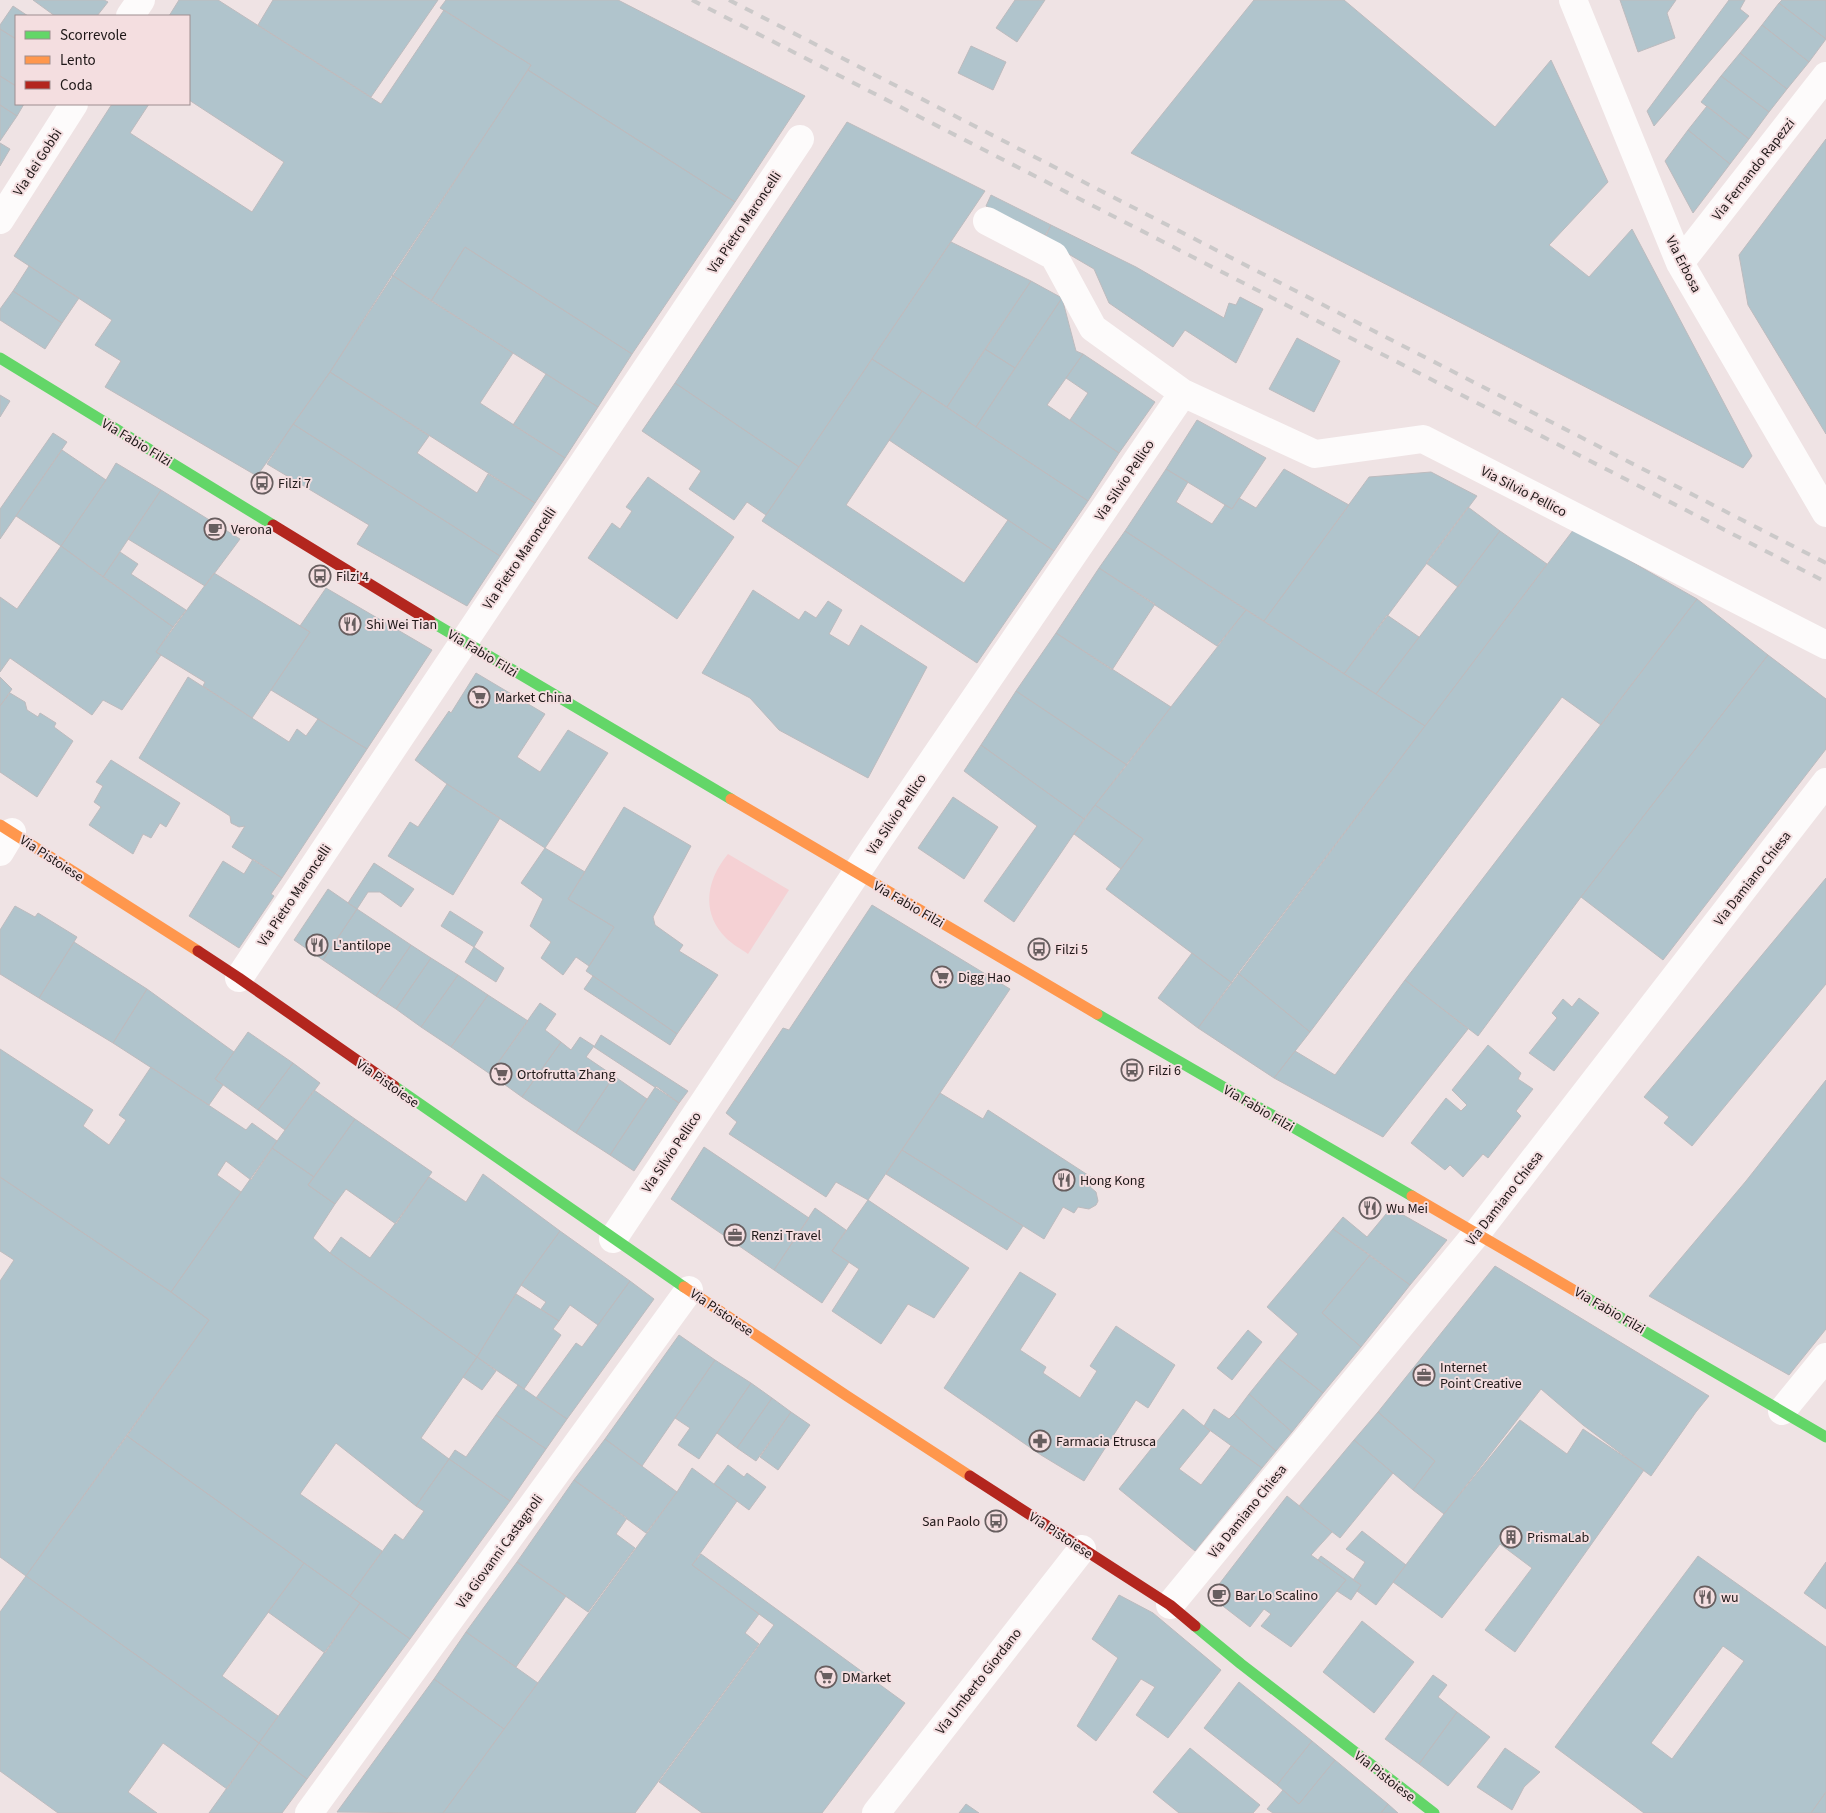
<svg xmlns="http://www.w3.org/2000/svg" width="1826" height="1813" font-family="'Source Sans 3',sans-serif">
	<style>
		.green { fill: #f5d1d4 }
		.building { fill: #b0c4cc; stroke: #bdbbbe; fill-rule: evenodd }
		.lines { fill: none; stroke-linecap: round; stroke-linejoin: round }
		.street { stroke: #fdfbfb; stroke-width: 28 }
		.fast { stroke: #63d668; stroke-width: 11 }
		.slow { stroke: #ff974d; stroke-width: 11 }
		.jam { stroke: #b3261e; stroke-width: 11 }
		.rail { stroke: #cbc9c9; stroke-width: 4; stroke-dasharray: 9 9; stroke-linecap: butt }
		.labels { text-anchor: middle; stroke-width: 4; stroke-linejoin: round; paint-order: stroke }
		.street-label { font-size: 14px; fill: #1e1717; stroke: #f4dee0 }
		.poi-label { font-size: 14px; fill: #1e1717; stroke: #f4dee0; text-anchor: start }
	</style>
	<rect width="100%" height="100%" fill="#efe3e4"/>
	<path class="green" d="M728,854L789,890L748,954C741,949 732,944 726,938C700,912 707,879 728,854Z"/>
	<path class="building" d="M33,0H104L108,2L97,16H55Z
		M179,0H218L381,104L444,10L531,65L330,372L257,476L105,387L121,361L95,345L112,320L14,256L112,104H149L130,133L252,212L284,162L189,100V16H169Z
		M273,0H438L371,97L258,25Z
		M446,0H618L805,96L735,202L528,70L531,65L440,8Z
		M1015,0H1045L1017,42L996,28Z
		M1254,0H1344L1495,127L1551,60L1608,182L1549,245L1589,277L1632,229L1752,456L1743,468L1131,153Z
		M1620,0H1676L1667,13L1675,38L1638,52Z
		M1729,0H1745L1740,9L1749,16L1654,126L1647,111Z
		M1782,0H1826V39L1779,3Z
		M1779,3L1826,39L1809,62L1762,25Z
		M13,6L28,16H16V39L0,29V25Z
		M1762,25L1809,62L1787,89L1740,53Z
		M0,29L16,39V86L0,76Z
		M971,46L1006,62L993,90L958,73Z
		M1740,53L1787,89L1769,112L1721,76Z
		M528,70L735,202L632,354L465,247L431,301L392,275Z
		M0,76L16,86V104H24L17,116L0,105Z
		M1721,76L1769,112L1749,139L1701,102Z
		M0,105L17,116L0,141Z
		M1707,106L1749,139L1730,164L1688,130Z
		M847,122L985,191L799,467L675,383Z
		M1688,130L1730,164L1693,213L1665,161Z
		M1826,139V434L1748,305L1739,255Z
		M0,143L10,149L0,166Z
		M991,195L1051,225L1046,236L986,206Z
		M1051,225L1136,267L1224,318L1229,303L1236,305L1240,297L1263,309L1236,363L1185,330L1173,347L1109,303L1094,269L1043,239Z
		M951,242L1031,281L947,407L872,359Z
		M465,247L632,354L598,407L431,301Z
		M29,266L79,298L62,323L13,291Z
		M392,275L513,353L480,403L565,458L535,503L330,372Z
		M1031,281L1062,298L1015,368L985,349Z
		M13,291L62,323L45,349L0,320V309Z
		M1062,298L1076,351L1083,354L1047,405L1119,453L1088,501L976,427Z
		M1297,338L1340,361L1314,412L1269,389Z
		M985,349L1015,368L976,427L947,407Z
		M1083,354L1155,402L1119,453L1070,420L1088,393L1066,378Z
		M872,359L922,391L846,505L964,583L1008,520L1054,551L977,663L762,521Z
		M330,372L429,436L417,453L477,493L488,474L535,503L500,556L293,424Z
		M546,374L598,407L565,458L513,425Z
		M675,383L799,467L766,515L747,502L734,520L689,489L701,471L642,431Z
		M922,391L1088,501L1054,551L889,440Z
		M0,395L10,401L0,417Z
		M1197,420L1266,458L1232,509L1166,469Z
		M293,424L500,556L467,606L357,544L369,525L267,464Z
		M53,433L67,442L0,539V509Z
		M62,450L106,480L61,546L16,516Z
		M116,463L161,490L103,577L61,546L106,480Z
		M1166,469L1188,482L1176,502L1212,524L1225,505L1232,509L1239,498L1256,508L1284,469L1349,505L1264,621L1125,531Z
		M1431,472L1477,496L1344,674L1264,621L1369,477Z
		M648,477L734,537L677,619L588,558L612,523L620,529L632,511L626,507Z
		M161,490L240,539L205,586L128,539Z
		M1468,507L1500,531L1458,587L1426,563Z
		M1574,529L1697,599L1601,725L1562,697L1310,1032L1238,973Z
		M1125,531L1246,610L1217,646L1099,568Z
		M1500,531L1547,564L1425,726L1376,694Z
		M61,546L173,627L156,652L161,655L122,710L103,700L92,715L10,658L0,672V597L17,609Z
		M120,552L138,564L131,574L186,610L173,627L103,577Z
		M1099,568L1155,604L1112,670L1056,633Z
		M214,573L310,632L252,718L203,686L205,682L156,652Z
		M326,588L432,650L367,749L271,690L310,632L300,626Z
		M753,590L799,620L805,611L816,618L828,601L842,610L829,634L849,646L861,625L927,667L868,778L779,730L750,698L702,673Z
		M1697,599L1768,655L1581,897L1478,1036L1405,980Z
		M1246,610L1425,726L1232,983L1106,889L1143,839L1095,805Z
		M1387,615L1419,637L1376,694L1344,674Z
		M1056,633L1171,707L1127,765L1016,691Z
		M1768,655L1826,699V749L1663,960L1581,897Z
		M476,673L545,714L517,757L540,772L568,730L608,753L545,848L447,784L415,760L449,711L451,713Z
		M0,677L12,689L0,706Z
		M188,677L289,742L297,729L306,736L318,719L367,749L282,878L232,847L245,826L239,827L231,823L230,816L139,758Z
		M1016,691L1127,765L1084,819L981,745Z
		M10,693L25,702L27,710L38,717L40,713L56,723L54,727L73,741L37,797L0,772V706Z
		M981,745L1084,819L1014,922L984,901L1037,826L964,771Z
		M111,760L180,803L166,827L160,823L151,838L143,834L133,854L89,825L101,807L94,802L103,786L96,782Z
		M447,784L500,818L453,895L388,856L410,822L418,827Z
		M953,797L998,827L964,879L918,848Z
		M1095,805L1143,839L1121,869L1074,834Z
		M624,807L691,846L653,917L655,925L683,945L679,951L718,975L677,1034L586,971L614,927L568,899Z
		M545,848L585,872L568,899L614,927L589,966L576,957L563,975L541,958L551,942L530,926L543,899L521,883Z
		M253,859L282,878L271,894L274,896L239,948L189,916L223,861L244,874Z
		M374,863L414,889L401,907L380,892H368L357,909L348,903Z
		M1826,878V984L1692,1146L1664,1123L1669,1117L1644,1097Z
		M328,889L357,909L323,960L294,940Z
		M872,905L1010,989L868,1200L836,1182L826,1197L729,1134L737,1122L726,1113L783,1028L789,1030Z
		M15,906L35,917L38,913L77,937L39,998L0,974V930Z
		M357,909L411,945L376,996L323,960Z
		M450,911L483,932L474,947L441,926Z
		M74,942L147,989L113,1043L39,998Z
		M411,945L431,958L396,1009L376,996Z
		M474,947L504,968L496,982L465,962Z
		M1192,953L1232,983L1198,1028L1158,998Z
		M431,958L458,975L421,1027L396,1009Z
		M1238,973L1310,1032L1274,1078L1198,1028Z
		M458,975L488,995L451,1047L421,1027Z
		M593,976L677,1034L670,1045L584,989Z
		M1405,980L1468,1029L1383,1137L1274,1078L1295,1051L1335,1075Z
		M147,989L234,1052L215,1079L223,1085L209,1105L113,1043Z
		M488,995L528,1021L490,1074L451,1047Z
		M1579,998L1599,1013L1554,1071L1529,1053L1557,1018L1552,1013L1563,999L1572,1007Z
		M540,1003L556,1014L545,1030L561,1042L522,1097L490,1074Z
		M248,1032L293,1063L258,1110L215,1079Z
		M601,1035L688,1091L679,1103L594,1047Z
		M580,1037L594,1046L586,1057L614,1076L576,1133L522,1097L561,1042L571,1050Z
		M1488,1045L1521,1073L1518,1079L1533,1089L1516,1111L1521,1116L1488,1158L1483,1154L1463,1177L1450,1165L1445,1170L1411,1143L1446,1098L1461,1111L1467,1105L1452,1090Z
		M0,1049L93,1110L83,1126L109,1145L126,1120L119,1115L151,1067L246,1130L252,1123L277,1141L251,1180L226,1161L217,1175L241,1192L171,1292L0,1177Z
		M293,1063L320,1083L285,1130L258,1110Z
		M614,1076L647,1099L610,1155L576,1133Z
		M1826,1080V1329L1789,1375L1649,1296L1746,1181Z
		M656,1086L679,1103L634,1171L610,1155Z
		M314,1090L355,1119L314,1177L272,1148Z
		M940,1093L983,1119L988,1110L1094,1179L1090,1187L1096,1192L1098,1201L1096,1205L1089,1209L1078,1207L1074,1213L1063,1207L1044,1239L902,1150Z
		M355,1119L432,1172L396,1224L346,1189L335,1204L308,1185Z
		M704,1147L809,1218L774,1270L671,1199Z
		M272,1148L314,1177L308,1185L335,1204L313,1238L330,1253L477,1357L421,1438L449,1459L416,1506L336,1443L300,1494L382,1551L350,1596L127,1436L209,1320L171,1292Z
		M902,1150L1023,1226L1007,1250L886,1174Z
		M483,1174L560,1231L523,1282L477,1357L330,1253L341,1237L370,1258L429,1177L466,1202Z
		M0,1177L171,1292L209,1320L26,1576L0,1557V1281L14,1260L0,1251Z
		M868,1200L969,1268L934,1318L908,1304L881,1344L832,1311L859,1269L832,1251Z
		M815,1208L846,1230L832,1251L849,1262L822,1303L774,1270Z
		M1391,1208L1447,1240L1410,1285L1333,1229L1343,1217L1367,1237Z
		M1333,1229L1370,1255L1322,1313L1361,1347L1323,1393L1278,1358L1298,1334L1267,1307Z
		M560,1231L630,1281L598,1325L570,1305L559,1321L541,1309L546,1302L521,1285Z
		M1370,1255L1410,1285L1361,1347L1322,1313Z
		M1495,1266L1709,1396L1696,1412L1651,1476L1583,1425L1541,1389L1444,1514L1413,1490L1435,1461L1378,1412Z
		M1020,1272L1056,1294L1020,1350L1046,1367L1043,1373L1080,1398L1097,1371L1090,1366L1116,1326L1175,1365L1148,1408L1136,1400L1084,1481L1041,1455L944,1388Z
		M630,1281L654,1299L567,1419L536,1398L576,1343L582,1347Z
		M516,1294L559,1321L553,1329L561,1335L524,1389L477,1357Z
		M1248,1330L1262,1342L1232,1380L1217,1368Z
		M679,1335L715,1360L642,1466L605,1439Z
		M477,1357L496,1371L482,1390L463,1377Z
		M1278,1358L1323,1393L1292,1432L1249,1394Z
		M715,1360L751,1383L699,1459L678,1445L690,1428L675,1418Z
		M751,1383L772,1398L737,1448L717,1433Z
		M518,1385L567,1419L546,1449L496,1415Z
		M1249,1394L1292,1432L1276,1451L1234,1414Z
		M772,1398L791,1412L756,1461L737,1448Z
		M1183,1409L1210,1431L1179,1469L1201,1485L1231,1446L1262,1468L1195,1551L1119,1489Z
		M1214,1409L1229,1419L1234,1414L1276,1451L1262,1468L1204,1426Z
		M791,1412L810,1425L778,1470L760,1457Z
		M1378,1412L1435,1461L1413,1490L1354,1440Z
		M496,1415L546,1449L510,1501L449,1459L455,1450L466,1457Z
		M1520,1420L1567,1454L1583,1429L1644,1470L1515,1652L1485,1630L1532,1568L1500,1544L1442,1618L1393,1582L1444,1514Z
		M127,1436L304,1563L222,1676L278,1716L259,1743L26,1576Z
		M605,1439L677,1492L646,1533L574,1480Z
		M1354,1440L1393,1473L1340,1538L1299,1506Z
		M449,1459L510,1501L410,1639L350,1596L395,1534L403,1540L424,1511L416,1506Z
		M728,1465L744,1477L747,1473L766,1487L749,1510L714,1484Z
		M692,1468L737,1501L692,1565L759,1614L745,1633L759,1644L635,1813H443L677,1492Z
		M574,1480L627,1518L616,1534L635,1548L588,1612L517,1562Z
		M1287,1496L1332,1532L1311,1555L1346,1580L1291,1647L1261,1626L1271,1614L1264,1609L1250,1627L1210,1596Z
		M1362,1531L1406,1565L1376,1605L1357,1591L1361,1585L1353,1580L1365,1562L1346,1549Z
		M701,1554L905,1703L822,1813H702L659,1782L774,1625L692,1565Z
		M1321,1556L1361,1585L1351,1600L1337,1591L1346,1580L1318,1560Z
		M1698,1556L1826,1647V1792L1811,1813H1644L1555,1747ZM1723,1646L1744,1661L1672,1759L1651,1743Z
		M517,1562L566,1596L516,1667L466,1632Z
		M1826,1562V1609L1804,1593Z
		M304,1563L360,1603L325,1653L268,1612Z
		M26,1576L259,1743L227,1789L163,1743L128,1792L157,1813H58L0,1771V1612Z
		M1119,1595L1153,1613L1221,1670L1168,1738L1136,1715L1155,1687L1141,1679L1096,1741L1077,1726L1118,1658L1092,1639Z
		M360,1603L410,1639L307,1779L259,1743Z
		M1362,1621L1414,1662L1374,1713L1323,1672Z
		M466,1632L538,1683L504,1729L434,1679Z
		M1433,1675L1447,1685L1438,1697L1457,1712L1419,1764L1385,1739Z
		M434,1679L504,1729L443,1813L337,1812Z
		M1239,1682L1312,1741L1277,1785L1204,1728Z
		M1457,1712L1490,1737L1448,1786L1419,1764Z
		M1312,1741L1335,1760L1299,1804L1277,1785Z
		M259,1743L307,1779L282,1813H209Z
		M1190,1748L1260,1805L1253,1813H1179L1153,1792Z
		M1505,1748L1540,1772L1524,1787L1512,1810L1477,1787Z
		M1335,1760L1388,1804L1381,1813H1273L1267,1809L1283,1790L1299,1804Z
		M1826,1792V1813H1811Z
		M966,1804L979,1813H959Z
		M1388,1804L1398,1813H1381Z"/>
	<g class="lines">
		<path class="street" d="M1573,0L1680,263L1826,513
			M130,16L141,0
			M0,220L74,104
			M987,221L1054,256L1093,328L1183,393
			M1680,263L1826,76
			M0,852L12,832
			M239,978L800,139
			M613,1239L873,848L1183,393L1315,454L1423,439L1826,645
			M1782,1411L1826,1357
			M1170,1605L1477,1233L1826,782
			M309,1813L689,1290
			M876,1813L1082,1549"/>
		<path class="fast" d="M0,358L273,525
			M430,621L731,799
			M1097,1014L1412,1196
			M394,1086L684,1287
			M1582,1295L1826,1437
			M1195,1626L1241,1664L1434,1813"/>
		<path class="slow" d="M731,799L1097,1014
			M0,825L198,951
			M1412,1196L1582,1295
			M684,1287L847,1396L970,1476"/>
		<path class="jam" d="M273,525L430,621
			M198,951L239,978L394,1086
			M970,1476L1170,1605L1195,1626"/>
		<path class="rail" d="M692,0L1826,582
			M729,0L1826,563"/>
	</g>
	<defs>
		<g id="bus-ring" transform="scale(1.125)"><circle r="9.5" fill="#f4dee0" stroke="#675e5f" stroke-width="1.5"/><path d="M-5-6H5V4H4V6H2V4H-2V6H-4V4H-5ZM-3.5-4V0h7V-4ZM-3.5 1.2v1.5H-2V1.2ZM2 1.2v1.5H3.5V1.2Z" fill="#675e5f"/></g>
		<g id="cafe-ring" transform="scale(1.125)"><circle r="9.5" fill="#f4dee0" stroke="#675e5f" stroke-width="1.5"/><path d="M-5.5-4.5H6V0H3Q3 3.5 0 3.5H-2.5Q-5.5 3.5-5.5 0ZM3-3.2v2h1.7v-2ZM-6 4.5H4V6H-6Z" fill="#675e5f"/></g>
		<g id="restaurant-ring" transform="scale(1.125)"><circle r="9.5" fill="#f4dee0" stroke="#675e5f" stroke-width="1.5"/><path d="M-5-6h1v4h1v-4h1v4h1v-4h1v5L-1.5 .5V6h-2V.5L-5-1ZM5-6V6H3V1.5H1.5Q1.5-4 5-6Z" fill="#675e5f"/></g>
		<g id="supermarket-ring" transform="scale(1.125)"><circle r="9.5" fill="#f4dee0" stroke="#675e5f" stroke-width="1.5"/><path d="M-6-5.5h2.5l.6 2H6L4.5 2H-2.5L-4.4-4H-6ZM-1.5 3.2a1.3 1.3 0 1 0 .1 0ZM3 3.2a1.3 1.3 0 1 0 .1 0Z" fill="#675e5f"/></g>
		<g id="office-ring" transform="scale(1.125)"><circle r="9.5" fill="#f4dee0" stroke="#675e5f" stroke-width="1.5"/><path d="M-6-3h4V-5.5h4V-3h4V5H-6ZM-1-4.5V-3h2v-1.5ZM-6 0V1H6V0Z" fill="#675e5f"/></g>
		<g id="pharmacy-ring" transform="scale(1.125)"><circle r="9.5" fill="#f4dee0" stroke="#675e5f" stroke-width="1.5"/><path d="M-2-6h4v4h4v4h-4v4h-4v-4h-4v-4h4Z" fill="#675e5f"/></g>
		<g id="building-ring" transform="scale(1.125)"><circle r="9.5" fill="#f4dee0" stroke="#675e5f" stroke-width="1.5"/><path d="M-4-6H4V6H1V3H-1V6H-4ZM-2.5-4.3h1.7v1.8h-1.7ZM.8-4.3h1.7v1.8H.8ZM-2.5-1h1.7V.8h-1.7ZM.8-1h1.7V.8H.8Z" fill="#675e5f"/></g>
	</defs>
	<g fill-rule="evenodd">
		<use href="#bus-ring" x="262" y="483"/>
		<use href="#cafe-ring" x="215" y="529"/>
		<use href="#bus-ring" x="320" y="576"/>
		<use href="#restaurant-ring" x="350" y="624"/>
		<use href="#supermarket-ring" x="479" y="697"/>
		<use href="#restaurant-ring" x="317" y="945"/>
		<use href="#bus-ring" x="1039" y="949"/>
		<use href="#supermarket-ring" x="942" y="977"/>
		<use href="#bus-ring" x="1132" y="1070"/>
		<use href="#supermarket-ring" x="501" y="1074"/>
		<use href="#restaurant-ring" x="1064" y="1180"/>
		<use href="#restaurant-ring" x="1370" y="1208"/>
		<use href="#office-ring" x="735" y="1235"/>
		<use href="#office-ring" x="1424" y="1375"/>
		<use href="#pharmacy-ring" x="1040" y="1441"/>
		<use href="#bus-ring" x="996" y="1521"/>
		<use href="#building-ring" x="1511" y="1537"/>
		<use href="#cafe-ring" x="1219" y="1595"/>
		<use href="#restaurant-ring" x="1705" y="1597"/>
		<use href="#supermarket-ring" x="826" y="1677"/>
	</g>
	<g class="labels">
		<g class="street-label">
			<text transform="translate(37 162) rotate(-57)" y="5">Via dei Gobbi</text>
			<text transform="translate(1753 169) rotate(-52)" y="5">Via Fernando Rapezzi</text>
			<text transform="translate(744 222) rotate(-56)" y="5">Via Pietro Maroncelli</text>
			<text transform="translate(1684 264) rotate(63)" y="5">Via Erbosa</text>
			<text transform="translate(137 442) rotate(31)" y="5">Via Fabio Filzi</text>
			<text transform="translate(1124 480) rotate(-56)" y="5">Via Silvio Pellico</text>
			<text transform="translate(1524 491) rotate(27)" y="5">Via Silvio Pellico</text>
			<text transform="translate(519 558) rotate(-56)" y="5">Via Pietro Maroncelli</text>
			<text transform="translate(483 653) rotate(31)" y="5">Via Fabio Filzi</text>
			<text transform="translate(896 814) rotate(-56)" y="5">Via Silvio Pellico</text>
			<text transform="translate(52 858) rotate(33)" y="5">Via Pistoiese</text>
			<text transform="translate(1752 878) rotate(-52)" y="5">Via Damiano Chiesa</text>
			<text transform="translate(294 895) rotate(-56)" y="5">Via Pietro Maroncelli</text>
			<text transform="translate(909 904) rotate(30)" y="5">Via Fabio Filzi</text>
			<text transform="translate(388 1083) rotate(35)" y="5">Via Pistoiese</text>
			<text transform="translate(1259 1108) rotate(30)" y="5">Via Fabio Filzi</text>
			<text transform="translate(671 1152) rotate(-56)" y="5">Via Silvio Pellico</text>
			<text transform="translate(1504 1198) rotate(-52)" y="5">Via Damiano Chiesa</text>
			<text transform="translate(1610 1310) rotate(30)" y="5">Via Fabio Filzi</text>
			<text transform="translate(722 1312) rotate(34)" y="5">Via Pistoiese</text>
			<text transform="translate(1247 1511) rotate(-51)" y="5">Via Damiano Chiesa</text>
			<text transform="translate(1061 1535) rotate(33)" y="5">Via Pistoiese</text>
			<text transform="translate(499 1551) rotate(-54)" y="5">Via Giovanni Castagnoli</text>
			<text transform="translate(978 1681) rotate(-52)" y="5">Via Umberto Giordano</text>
			<text transform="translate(1385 1776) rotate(38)" y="5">Via Pistoiese</text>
		</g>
		<g class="poi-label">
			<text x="278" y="488">Filzi 7</text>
			<text x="231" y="534">Verona</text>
			<text x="336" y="581">Filzi 4</text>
			<text x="366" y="629">Shi Wei Tian</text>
			<text x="495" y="702">Market China</text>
			<text x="333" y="950">L'antilope</text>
			<text x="1055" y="954">Filzi 5</text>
			<text x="958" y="982">Digg Hao</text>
			<text x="1148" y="1075">Filzi 6</text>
			<text x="517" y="1079">Ortofrutta Zhang</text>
			<text x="1080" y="1185">Hong Kong</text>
			<text x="1386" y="1213">Wu Mei</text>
			<text x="751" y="1240">Renzi Travel</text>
			<text x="1440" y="1372">Internet<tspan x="1440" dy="16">Point Creative</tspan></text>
			<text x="1056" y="1446">Farmacia Etrusca</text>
			<text x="980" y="1526" text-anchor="end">San Paolo</text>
			<text x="1527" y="1542">PrismaLab</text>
			<text x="1235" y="1600">Bar Lo Scalino</text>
			<text x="1721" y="1602">wu</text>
			<text x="842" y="1682">DMarket</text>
		</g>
	</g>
	<rect x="15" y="15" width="175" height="90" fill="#f4dee0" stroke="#9e8e90"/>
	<rect x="25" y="31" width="25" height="8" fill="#63d668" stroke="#9e8e90"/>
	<text x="60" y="40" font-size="15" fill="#1e1717">Scorrevole</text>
	<rect x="25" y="56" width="25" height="8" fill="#ff974d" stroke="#9e8e90"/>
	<text x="60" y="65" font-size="15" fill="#1e1717">Lento</text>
	<rect x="25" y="81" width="25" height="8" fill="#b3261e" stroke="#9e8e90"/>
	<text x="60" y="90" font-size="15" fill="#1e1717">Coda</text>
</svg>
